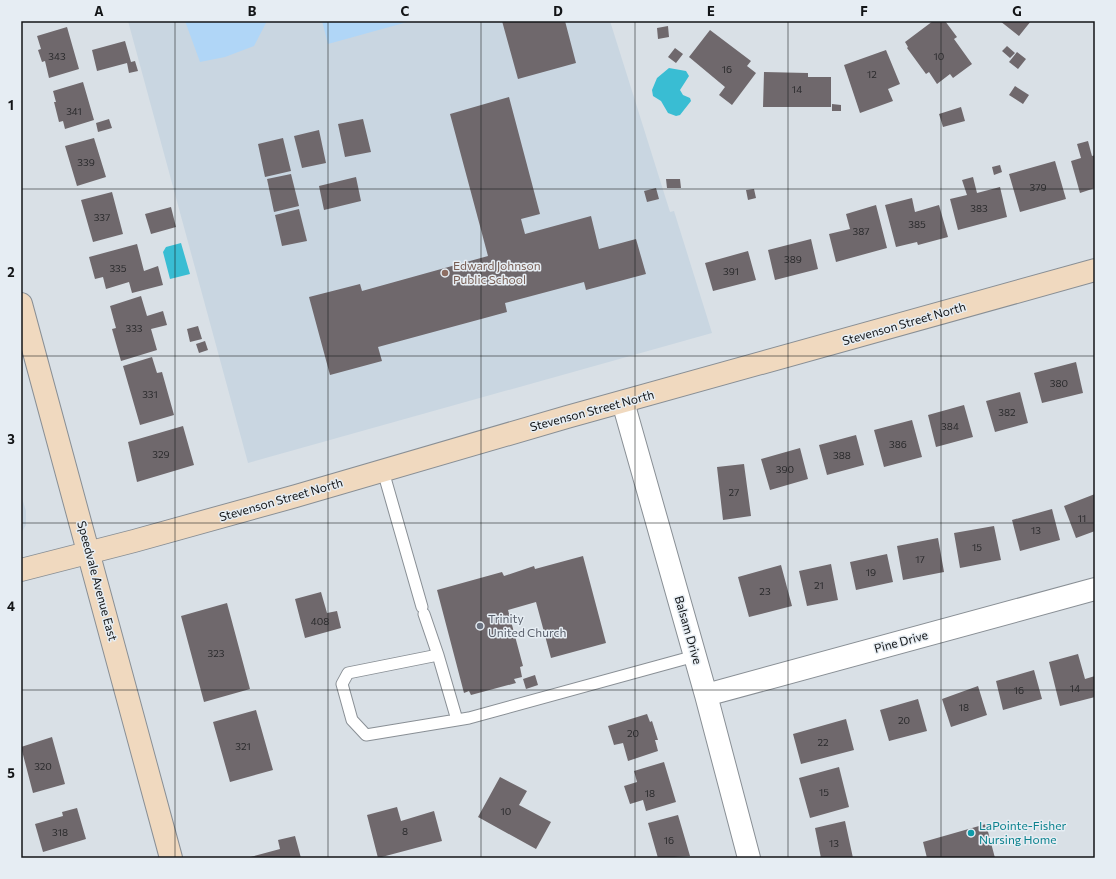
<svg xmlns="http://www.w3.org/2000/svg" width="1116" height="879" font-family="Commissioner,sans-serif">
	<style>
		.built { fill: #c9d6e1 }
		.green { fill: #b0d6f7 }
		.water { fill: #39bdd3 }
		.building { fill: #6f686c }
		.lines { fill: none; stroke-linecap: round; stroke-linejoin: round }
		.lane-casing { stroke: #898f95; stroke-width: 13 }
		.street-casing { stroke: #898f95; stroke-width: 24 }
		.secondary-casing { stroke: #898f95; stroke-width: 24 }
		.lane { stroke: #fff; stroke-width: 11 }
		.street { stroke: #fff; stroke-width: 22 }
		.secondary { stroke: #f0d9bf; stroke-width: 22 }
		.grid { fill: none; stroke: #131517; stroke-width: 1; stroke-opacity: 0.55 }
		.education-dot { fill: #8d6e63; stroke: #e6edf3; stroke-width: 1.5 }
		.worship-dot { fill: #6b7280; stroke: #e6edf3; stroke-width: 1.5 }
		.culture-dot { fill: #0f9aa8; stroke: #e6edf3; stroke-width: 1.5 }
		.labels { text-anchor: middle; stroke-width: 3; stroke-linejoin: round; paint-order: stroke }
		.number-label { font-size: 10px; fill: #2a2a2c }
		.education-label { font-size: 12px; fill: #785e54; stroke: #e6edf3; text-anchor: start }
		.street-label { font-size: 12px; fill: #131517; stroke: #e6edf3 }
		.worship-label { font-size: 12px; fill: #5b616d; stroke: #e6edf3; text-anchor: start }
		.culture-label { font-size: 12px; fill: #0d838f; stroke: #e6edf3; text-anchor: start }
		.neatline { fill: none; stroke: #131517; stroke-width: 1.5 }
		.grid-label { font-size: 13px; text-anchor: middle; font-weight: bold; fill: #131517 }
	</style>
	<rect width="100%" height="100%" fill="#d9e0e6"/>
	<path class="built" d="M128,21H610L670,212L674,211L712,333L248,463Z
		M21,495L26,511V525L21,533Z"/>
	<path class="green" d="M185,21H267L254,46L225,57L200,62Z
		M322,21H411L328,44Z"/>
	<path class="water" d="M669,68L686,71L689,76L680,90L683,95L690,98L691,101L680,115L676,116L668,113L661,101L653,96L652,90L657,78Z
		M181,243L190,274L170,279L163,252L166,247Z"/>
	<path class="building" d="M502,21H565L576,63L518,79Z
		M933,21H945L957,37L954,39L972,64L953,78L950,74L937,84L929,72L926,74L907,48L908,47L905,42Z
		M1000,21H1031L1019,36Z
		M668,26L669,37L658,39L657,28Z
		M67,27L79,69L49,78L45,61L42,62L38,50L41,49L37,36Z
		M710,30L751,61L747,66L756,73L732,105L719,95L725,87L689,57Z
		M125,41L131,62L135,61L138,71L129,73L127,63L97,71L92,50Z
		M1007,46L1015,53L1010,58L1002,51Z
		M675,48L683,54L676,63L668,57Z
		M886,50L900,84L888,89L893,101L860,113L844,65Z
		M1017,52L1026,59L1018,69L1009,62Z
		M764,72L808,73V77H831V107H763Z
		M83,82L94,120L65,129L63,121L59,122L54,102H56L53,91Z
		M1015,86L1029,95L1023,104L1009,95Z
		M509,97L540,214L521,219L525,234L591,216L599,249L636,239L646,274L586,290L584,282L505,303L507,312L378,347L382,361L330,375L309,297L360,284L362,291L488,256L450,114Z
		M832,104L841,105V111H832Z
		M961,107L965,121L943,127L939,114Z
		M109,119L112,128L98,132L96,123Z
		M363,119L371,152L345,157L338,124Z
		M319,130L326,163L302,168L294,136Z
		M94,138L106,177L77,186L65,146Z
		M283,138L291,171L265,177L258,144Z
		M1088,141L1092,156L1095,155V188L1080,193L1071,161L1081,158L1077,144Z
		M1055,161L1066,199L1020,212L1009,174Z
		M1000,165L1002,172L994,175L992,167Z
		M291,174L299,206L274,212L267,179Z
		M356,177L361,201L324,210L319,186Z
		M973,177L977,193L1000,187L1007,217L958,230L950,199L967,195L962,180Z
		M666,179H680L681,188H667Z
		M656,188L659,199L647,202L644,191Z
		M754,189L756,198L748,200L746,190Z
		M112,192L123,234L93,242L81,200Z
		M912,198L915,212L939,205L948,237L918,245L917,242L896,247L885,205Z
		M876,205L887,248L836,262L829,234L850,229L846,214Z
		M171,207L176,227L151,234L145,214Z
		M299,209L307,241L282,246L275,215Z
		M811,239L818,269L775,280L768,250Z
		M137,244L144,271L158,266L163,285L132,293L129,282L106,289L103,277L95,279L89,257Z
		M748,251L756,280L713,291L705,263Z
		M141,296L147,316L163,311L167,325L151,329L157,350L121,361L112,329L116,328L110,306Z
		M198,326L202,339L190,342L187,329Z
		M205,341L208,350L199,353L196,344Z
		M152,357L157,373L162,372L174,415L140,425L123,366Z
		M1076,362L1083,393L1042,403L1034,373Z
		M1020,392L1028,423L995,432L986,401Z
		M964,405L973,437L936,447L928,415Z
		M912,420L922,457L884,467L874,430Z
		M183,426L194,465L137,482L128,442Z
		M856,435L864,465L827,475L819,445Z
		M800,448L808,479L770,490L761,459Z
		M744,464L751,516L723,520L717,467Z
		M1095,494V531L1076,538L1064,506Z
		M1052,509L1060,540L1020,551L1012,520Z
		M994,526L1001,560L960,568L954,533Z
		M938,538L944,572L903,580L897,546Z
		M887,554L893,582L856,590L850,562Z
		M583,556L606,643L551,658L536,602L508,610L523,666L520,667L522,677L514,679L516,683L471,695L469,691L464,693L437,590L502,572L504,576L534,566L535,569Z
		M831,564L838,600L807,606L799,571Z
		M781,565L792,606L749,617L738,577Z
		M321,592L327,613L337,611L341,628L305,638L295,599Z
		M227,603L250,689L204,702L181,616Z
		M1078,654L1085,679L1095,676V697L1060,706L1049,662Z
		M1034,670L1042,699L1003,710L996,681Z
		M535,675L538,685L526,689L523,679Z
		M978,686L987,715L951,727L942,699Z
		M918,699L927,731L889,741L880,710Z
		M256,710L273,770L230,782L213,722Z
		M647,714L650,722L652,721L658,740H655L658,751L628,761L623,743L614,745L608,726Z
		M846,719L854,750L801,764L793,734Z
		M52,737L65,784L33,793L21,747Z
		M664,762L676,802L646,811L643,800L630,804L624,786L637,782L634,771Z
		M839,767L849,807L810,818L799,778Z
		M500,777L527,791L519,805L551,822L536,849L478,817Z
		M397,807L401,821L434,811L442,841L378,858L367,815Z
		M77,808L86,839L43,852L35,824L63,816L62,812Z
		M678,815L690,856L658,858L648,823Z
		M845,821L853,858H821L815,828Z
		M986,824L995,858H927L923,842Z
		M295,836L301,858H247L280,849L278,840Z"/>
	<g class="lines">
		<g class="lane-casing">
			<path id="lane" d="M383,471L422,607
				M424,614L438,655
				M457,720L438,655L348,673L342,684L352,720L366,735L457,720L469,718L695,656"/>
		</g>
		<g class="street-casing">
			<path id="street" d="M623,402L706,695L749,858
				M706,695L1095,589"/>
		</g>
		<g class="secondary-casing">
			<path id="secondary" d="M21,304L171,858
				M21,570L134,541L296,496L567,417L1095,270"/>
		</g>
		<use href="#lane" class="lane"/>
		<use href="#street" class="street"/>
		<use href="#secondary" class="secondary"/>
	</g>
	<path class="grid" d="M175,21V858M328,21V858M481,21V858M635,21V858M788,21V858M941,21V858M21,189H1095M21,356H1095M21,523H1095M21,690H1095"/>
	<circle class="education-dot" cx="445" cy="273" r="4"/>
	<circle class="worship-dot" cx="480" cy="626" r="4"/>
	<circle class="culture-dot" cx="971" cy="833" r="4"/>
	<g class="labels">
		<g class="number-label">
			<text x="57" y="60">343</text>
			<text x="939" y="60">10</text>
			<text x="727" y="73">16</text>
			<text x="872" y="78">12</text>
			<text x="797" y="93">14</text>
			<text x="74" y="115">341</text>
			<text x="86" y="166">339</text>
			<text x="1038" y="191">379</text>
			<text x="979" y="212">383</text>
			<text x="102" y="221">337</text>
			<text x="917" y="228">385</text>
			<text x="861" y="235">387</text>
			<text x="793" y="263">389</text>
			<text x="118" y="272">335</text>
			<text x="731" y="275">391</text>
			<text x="134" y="332">333</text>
			<text x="1059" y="387">380</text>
			<text x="150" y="398">331</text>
			<text x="1007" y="416">382</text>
			<text x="950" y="430">384</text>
			<text x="898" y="448">386</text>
			<text x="161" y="458">329</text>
			<text x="842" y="459">388</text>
			<text x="785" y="473">390</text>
			<text x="734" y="496">27</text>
			<text x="1082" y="522">11</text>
			<text x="1036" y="534">13</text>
			<text x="977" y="551">15</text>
			<text x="920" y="563">17</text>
			<text x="871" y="576">19</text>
			<text x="819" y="589">21</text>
			<text x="765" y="595">23</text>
			<text x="320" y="625">408</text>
			<text x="216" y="657">323</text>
			<text x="1075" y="692">14</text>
			<text x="1019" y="694">16</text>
			<text x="964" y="711">18</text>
			<text x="904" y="724">20</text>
			<text x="633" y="737">20</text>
			<text x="823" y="746">22</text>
			<text x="243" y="750">321</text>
			<text x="43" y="770">320</text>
			<text x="824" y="796">15</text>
			<text x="650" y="797">18</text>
			<text x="506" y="815">10</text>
			<text x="405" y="835">8</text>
			<text x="60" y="836">318</text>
			<text x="669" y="844">16</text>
			<text x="834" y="847">13</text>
		</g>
		<g class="education-label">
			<text x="453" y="270">Edward Johnson<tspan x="453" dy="14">Public School</tspan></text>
		</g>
		<g class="street-label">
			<text transform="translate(904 324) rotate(-16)" y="4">Stevenson Street North</text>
			<text transform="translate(592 411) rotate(-15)" y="4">Stevenson Street North</text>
			<text transform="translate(281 500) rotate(-16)" y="4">Stevenson Street North</text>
			<text transform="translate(97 581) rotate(75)" y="4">Speedvale Avenue East</text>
			<text transform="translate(688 630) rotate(74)" y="4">Balsam Drive</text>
			<text transform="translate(901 642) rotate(-15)" y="4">Pine Drive</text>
		</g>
		<g class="worship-label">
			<text x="488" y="623">Trinity<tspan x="488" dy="14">United Church</tspan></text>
		</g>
		<g class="culture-label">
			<text x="979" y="830">LaPointe-Fisher<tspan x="979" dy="14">Nursing Home</tspan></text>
		</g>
	</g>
	<rect width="1116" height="879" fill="none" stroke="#e6edf3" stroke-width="44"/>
	<rect x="22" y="22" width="1072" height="835" class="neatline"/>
	<g class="grid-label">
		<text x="99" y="16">A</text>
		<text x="252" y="16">B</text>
		<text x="405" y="16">C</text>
		<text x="558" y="16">D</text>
		<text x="711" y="16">E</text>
		<text x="864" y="16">F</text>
		<text x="1017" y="16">G</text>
		<text x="11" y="110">1</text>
		<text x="11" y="277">2</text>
		<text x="11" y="444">3</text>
		<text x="11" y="611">4</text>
		<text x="11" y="778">5</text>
	</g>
</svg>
